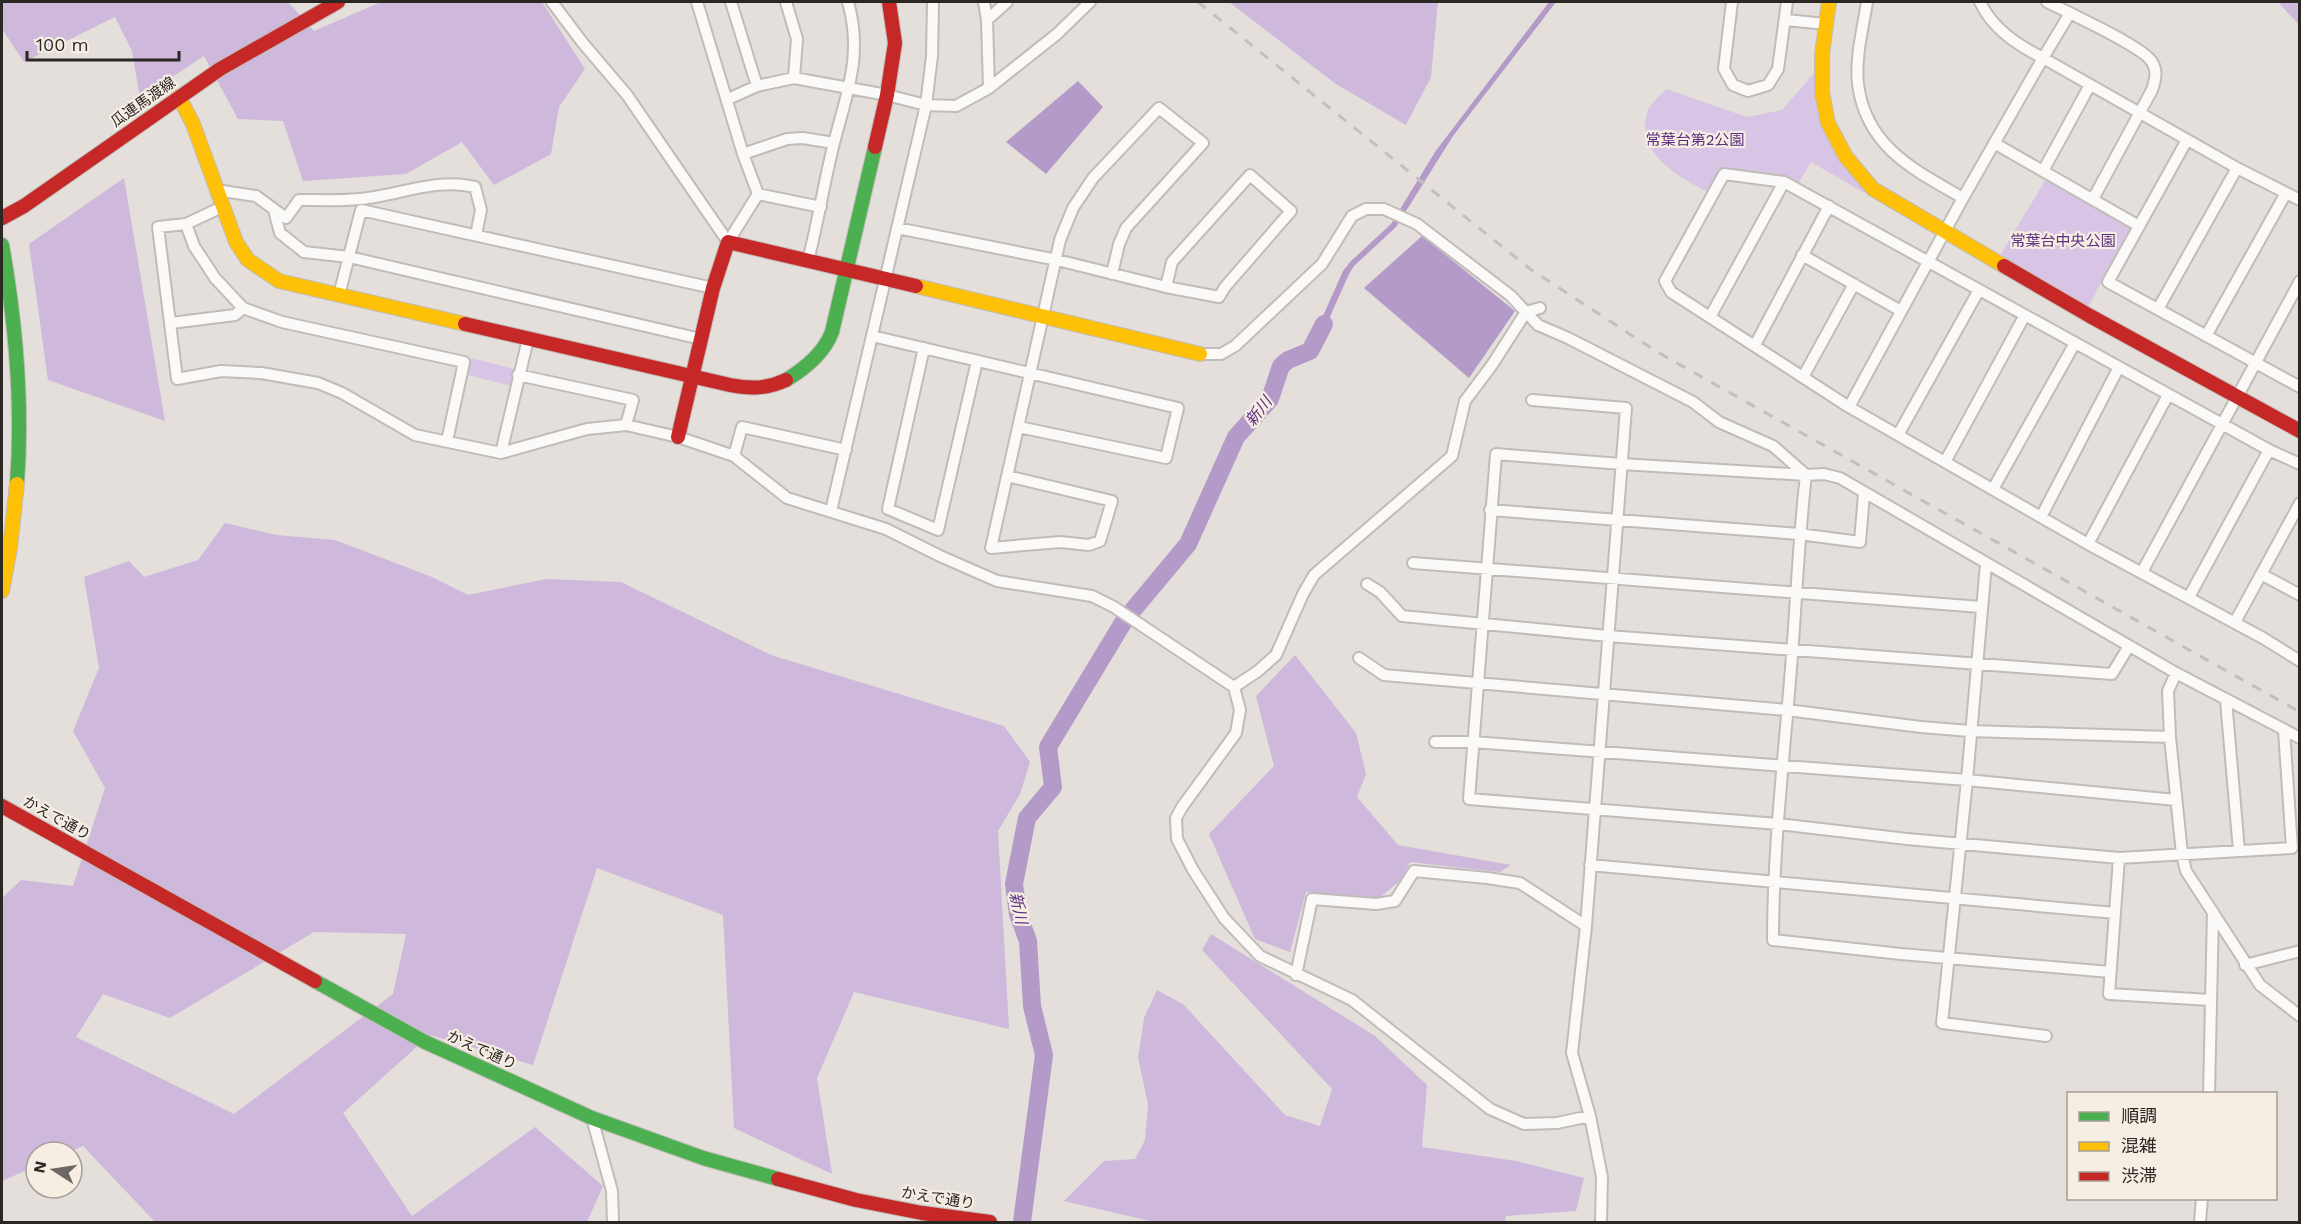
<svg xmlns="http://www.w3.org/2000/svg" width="2301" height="1224" font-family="'Work Sans','Noto Sans JP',sans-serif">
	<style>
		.green { fill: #d8c5e5 }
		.forest { fill: #ceb8dc; fill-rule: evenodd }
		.water { fill: #b49ac8 }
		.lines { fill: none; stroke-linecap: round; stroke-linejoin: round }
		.river { stroke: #b49ac8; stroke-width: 18 }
		.street-casing { stroke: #c0bcb8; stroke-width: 14 }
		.fast-casing { stroke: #c0bcb8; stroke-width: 16 }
		.slow-casing { stroke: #c0bcb8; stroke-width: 16 }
		.jam-casing { stroke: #c0bcb8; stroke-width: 16 }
		.street { stroke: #fbfaf9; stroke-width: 10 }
		.fast { stroke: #4caf50; stroke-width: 14 }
		.slow { stroke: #ffc107; stroke-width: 14 }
		.jam { stroke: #c62828; stroke-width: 14 }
		.rail { stroke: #c1c0be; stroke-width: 3; stroke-dasharray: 10 10; stroke-linecap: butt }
		.labels { text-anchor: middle; stroke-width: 4.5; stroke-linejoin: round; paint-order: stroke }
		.street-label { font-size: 15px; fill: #2b2824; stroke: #f6ede3 }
		.park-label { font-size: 15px; fill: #5c2e80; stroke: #f6ede3 }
		.water-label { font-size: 16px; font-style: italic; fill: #5d2f82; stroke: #f6ede3 }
	</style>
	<rect width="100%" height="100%" fill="#e4dfda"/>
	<path class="green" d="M1815,72L1816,102L1868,189L1863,192L1811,162L1798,184L1784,176L1722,169L1708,192C1677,176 1634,153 1648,110C1651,103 1661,95 1666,89L1747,117L1782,110Z
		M2046,179L2131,227L2088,307L1999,257Z
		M471,358L515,369L511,386L468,375Z"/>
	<path class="forest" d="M2,2H288L314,31L381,2H542L585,69L559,107L551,154L494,185L462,142L406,174L303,181L283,121L238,119L204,56L140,98L132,51L115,17L24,62L2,29Z
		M1229,2H1438L1431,77L1406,125L1336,84Z
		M2278,2H2299V25Z
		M124,178L165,421L48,380L29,244Z
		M225,523L276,535L335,540L432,577L468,595L546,579L621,582L771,655L1004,726L1030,762L1020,794L998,831L1009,1029L854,992L817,1078L832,1174L734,1128L723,915L597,868L533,1065L430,1035L343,1113L412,1216L535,1127L603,1186L587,1222H155L83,1146L69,1152H36V1166L2,1181V898L21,880L73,886L105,788L73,731L99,668L84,577L129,561L144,577L198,560ZM314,932L406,934L393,994L234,1114L76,1037L103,994L170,1018Z
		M1295,655L1356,733L1366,774L1357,797L1398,845L1511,865L1500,872L1410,862L1401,880L1378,899L1306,892L1290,952L1255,939L1209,834L1274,766L1256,696Z
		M1211,934L1375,1036L1427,1085L1422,1147L1516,1161L1584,1178L1576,1211L1506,1216L1505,1222H1154L1064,1201L1104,1161L1135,1159L1145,1140L1148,1104L1138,1058L1144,1018L1157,990L1183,1004L1285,1115L1320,1126L1332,1089L1202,950Z"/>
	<path class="water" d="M1549,2H1556L1453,136L1396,227L1354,266L1349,274L1316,348L1311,343L1343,271L1350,262L1391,224L1435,152Z
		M1078,81L1103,107L1046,174L1006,142Z
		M1422,236L1515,311L1469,378L1364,288Z"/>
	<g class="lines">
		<path class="river" d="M1133,610L1188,544L1236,437L1270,399L1281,366L1288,360L1310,351L1324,324
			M1022,1222L1044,1055L1032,1006L1028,941L1018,914L1014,884L1027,818L1053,787L1048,747L1124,621"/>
		<g class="street-casing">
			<path id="street" d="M552,2L582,42L627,95L728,242L758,194L743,154L697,2
				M731,2L757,86
				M786,2L797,39L794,78
				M984,2L987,20L989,88
				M1732,2L1724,69L1733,85L1748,91L1768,85L1778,69L1787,2
				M1867,2C1863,28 1855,58 1858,84C1866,147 1914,170 1963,198
				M1980,2C1993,29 2016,44 2043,58L2070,13C2087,22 2144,48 2152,62C2158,71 2155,81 2152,90L2093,199
				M2047,2L2070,13
				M987,20L1007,2
				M1786,20L1826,24
				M728,99L757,86L794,78L887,95L926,105L956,106L989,88L1057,34L1090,2
				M2187,140L2108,282L2300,387
				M1994,143L2139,226
				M743,154L787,139L803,138L834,143
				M2043,171L2090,85
				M1784,182L1724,174L1665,281L1671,292L1849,407L2088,544L2263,638L2300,661
				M216,190L256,196L286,218L299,200C319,200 340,201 359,199C397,196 437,177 475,187L481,210L476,235
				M758,194L821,207
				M222,207L186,224L158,227L177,379L221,371L261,373L318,383L342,393L415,435L501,453L587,429L626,425L678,437L734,456L787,498L886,529L940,556L997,581L1092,596L1114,607L1234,687L1240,710L1236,733L1182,807L1176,818L1177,839L1193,870L1224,918L1260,956L1352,1000L1490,1109L1524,1124L1557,1123L1590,1116
				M274,210L280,233L304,252L349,257L701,339
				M186,224L194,246L215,278L243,308L282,322L464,362L447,441
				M897,228L1057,260L1166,287L1219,297L1225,287L1291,211L1250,175L1172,262L1166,287
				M1802,255L1901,311
				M808,261C818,222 824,182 834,143C847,92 863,55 848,2
				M339,295L361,210L713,288
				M2158,309L2237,168
				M1710,317L1784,182L2269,450L2300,464
				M171,323L235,315L243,308
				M872,336L1178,408L1166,458L1019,427
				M2206,336L2286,193
				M1755,345L1829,206
				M924,348L888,509L938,530L977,361
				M1200,354H1221L1235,346L1322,264L1352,216L1366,209H1384L1417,224L1511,296L1538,325L1568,338L1693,402L1719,422L1773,446L1806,475L1824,474L1840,478L2176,673L2300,738
				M518,375L633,400L626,425
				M1803,377L1854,284
				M1532,400L1626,408L1586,926L1572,1053L1590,1116L1602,1177L1601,1222
				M1849,407L1963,198L2043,58L2237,168L2300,200
				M1898,435L1979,290
				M501,453L528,339
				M734,456L742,427L846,450
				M1945,462L2025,315
				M1007,476L1112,501L1100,541L1089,545L1060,542L991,548L1060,240L1073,208L1093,178L1159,108L1203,143L1126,228L1119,244L1112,274
				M1993,489L2075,343
				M1490,510L1799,534L1860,542L1864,494
				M831,511L926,105L932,56L933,2
				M2041,517L2119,367
				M2088,544L2168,395
				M1413,563L1981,607
				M1986,564L1967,780L1942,1023L2046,1036
				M2142,572L2300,281
				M2261,574L2300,595
				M1367,584L1380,592L1402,616L1608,636L2112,674L2129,646
				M2189,597L2269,450
				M2235,622L2300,503
				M1359,658L1384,675L1787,710L1921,727L1970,731L2170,737
				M2176,673L2168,691L2170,737L2182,854L2186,871L2260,985L2300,1016
				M1234,687L1258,671L1276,655L1303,594L1314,575L1452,456L1465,401L1492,365L1526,312L1540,308
				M2226,700L2239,851
				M1435,742H1473L1967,780L2176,800
				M2119,858L2109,994L2211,1000
				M1590,865L2115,913
				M2245,965L2300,951
				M2110,972L1901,954L1773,940C1773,853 1783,767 1790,680C1796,612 1798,543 1806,475L1621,464L1496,454L1469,799L1778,824L1907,839L2119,858L2292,848L2284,730
				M1296,975L1312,899L1376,904L1395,901L1414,871L1487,878L1520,883L1586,926
				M2209,1094L2213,912
				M592,1118L612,1191L613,1222
				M2200,1222L2202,1198"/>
		</g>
		<g class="fast-casing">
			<path id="fast" d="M2,245C16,324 23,403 17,484
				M786,380C806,368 824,353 832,332L875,147
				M315,981L425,1042L592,1118L703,1158L778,1179"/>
		</g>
		<g class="slow-casing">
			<path id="slow" d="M1829,2L1822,55V92L1828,123L1846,157L1873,189L2004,266
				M179,97L193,124L236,242L248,260L279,281L465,324
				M916,286L1200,354
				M2,591L10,548L17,484"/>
		</g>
		<g class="jam-casing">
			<path id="jam" d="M875,147L887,95L895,43L889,2
				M2,218L24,206L220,69L338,2
				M2004,266L2090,316L2300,431
				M465,324L730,385C750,389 767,389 786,380
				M678,437L713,288L728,242L916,286
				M2,806L315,981
				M778,1179L856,1200L922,1213L990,1222"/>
		</g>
		<use href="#street" class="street"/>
		<use href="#fast" class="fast"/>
		<use href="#slow" class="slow"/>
		<use href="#jam" class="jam"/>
		<path class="rail" d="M1198,2L1530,269L1659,353L2300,712"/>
	</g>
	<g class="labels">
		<g class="street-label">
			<text transform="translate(143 102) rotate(-35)" y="5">瓜連馬渡線</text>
			<text transform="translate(57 818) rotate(29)" y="5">かえで通り</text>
			<text transform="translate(482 1050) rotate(24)" y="5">かえで通り</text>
			<text transform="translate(938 1198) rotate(9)" y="5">かえで通り</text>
		</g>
		<g class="park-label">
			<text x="1695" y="145">常葉台第2公園</text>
			<text x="2063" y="246">常葉台中央公園</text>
		</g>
		<g class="water-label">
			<text transform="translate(1258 411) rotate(-52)" y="6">新川</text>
			<text transform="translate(1019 908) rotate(78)" y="6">新川</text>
		</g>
	</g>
	<rect width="2301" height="1224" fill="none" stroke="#2b2824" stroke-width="6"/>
	<rect x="2067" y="1092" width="210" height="108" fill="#f6ede3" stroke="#a59e97" stroke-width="1.5"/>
	<rect x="2079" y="1112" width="30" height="9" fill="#4caf50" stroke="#a59e97" stroke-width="1.5"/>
	<text x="2121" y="1122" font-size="18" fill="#2b2824">順調</text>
	<rect x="2079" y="1142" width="30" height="9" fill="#ffc107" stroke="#a59e97" stroke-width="1.5"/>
	<text x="2121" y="1152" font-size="18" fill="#2b2824">混雑</text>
	<rect x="2079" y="1172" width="30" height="9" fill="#c62828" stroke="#a59e97" stroke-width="1.5"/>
	<text x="2121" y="1182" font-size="18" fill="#2b2824">渋滞</text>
	<g transform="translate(54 1170) rotate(282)"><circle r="28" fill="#f6ede3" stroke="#a59e97" stroke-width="1.5"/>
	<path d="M0-4.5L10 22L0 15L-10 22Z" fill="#6c6864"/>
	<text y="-9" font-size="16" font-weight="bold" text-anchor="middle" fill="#2b2824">N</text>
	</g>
	<path d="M27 51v9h152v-9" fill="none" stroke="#2b2824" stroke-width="3"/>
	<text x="36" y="51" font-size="18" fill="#2b2824" stroke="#f6ede3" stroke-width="4.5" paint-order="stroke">100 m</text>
</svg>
